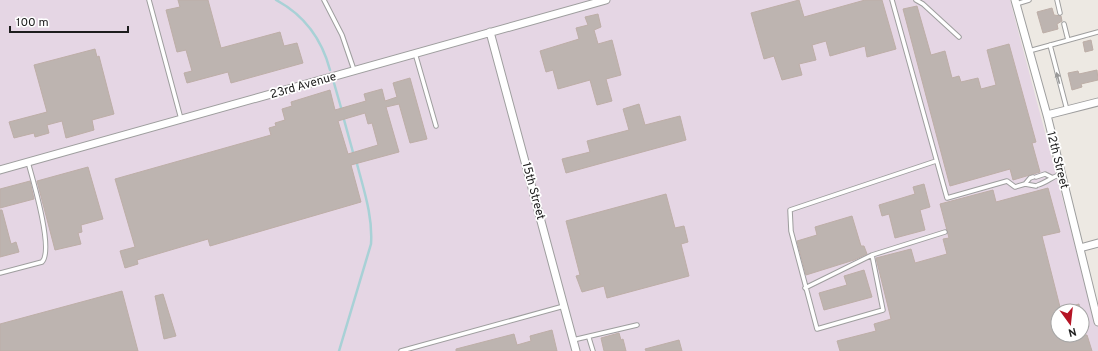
<svg xmlns="http://www.w3.org/2000/svg" width="1098" height="351" font-family="Overpass,sans-serif">
	<style>
		.industrial { fill: #e5d6e4; fill-rule: evenodd }
		.lines { fill: none; stroke-linecap: round; stroke-linejoin: round }
		.stream { stroke: #a8d1d6; stroke-width: 2.5 }
		.building { fill: #bdb4b0; stroke: #bdaea7; fill-rule: evenodd }
		.lane-casing { stroke: #9e9e9e; stroke-width: 5.5 }
		.street-casing { stroke: #9e9e9e; stroke-width: 9 }
		.lane { stroke: #fff; stroke-width: 3.5 }
		.street { stroke: #fff; stroke-width: 7 }
		.oneway { fill: #999 }
		.labels { text-anchor: middle; stroke-width: 3.5; stroke-linejoin: round; paint-order: stroke }
		.street-label { font-size: 12px; fill: #1d1d1d; stroke: #fff }
	</style>
	<rect width="100%" height="100%" fill="#ede9e3"/>
	<path class="industrial" d="M0,0H1010L1092,310L1098,308V351H0ZM1058,311H1082V335H1058Z"/>
	<g class="lines">
		<path class="stream" d="M276,0C304,15 322,40 330,70
			M334,83L342,111
			M343,116L354,156
			M339,351L371,244C373,215 363,188 356,160"/>
	</g>
	<path class="building" d="M178,0H208L221,48L280,32L284,46L297,43L303,63L231,83L228,72L187,83L184,73L192,71L186,50L177,52L166,10L180,7Z
		M799,0L804,17L865,0H882L896,49L867,57L865,46L830,56L826,41L812,45L816,60L799,64L802,75L782,80L774,56L764,59L751,13Z
		M917,6L931,55L945,51L952,78L959,76L961,82L978,78L981,89L996,85L987,50L1009,44L1036,142L1032,143L1040,172L1013,180L1010,169L950,186L903,9Z
		M1052,8L1054,15L1061,16L1062,21L1057,24L1058,29L1043,33L1037,12Z
		M598,14L601,27L594,30L598,44L612,40L621,75L606,79L612,101L597,105L590,80L558,89L553,70L546,72L540,51L579,39L576,28L588,25L585,17Z
		M1091,40L1093,50L1085,52L1083,42Z
		M95,49L97,57L99,56L114,114L92,120L94,130L66,138L62,121L47,125L49,133L35,137L34,133L14,138L9,122L47,112L34,65Z
		M1097,70L1098,80L1081,84L1082,87L1072,90L1068,73L1078,71L1079,74Z
		M410,78L427,139L410,143L399,104L386,107L399,152L351,165L361,202L210,246L208,239L137,260L138,264L125,268L120,251L135,247L115,179L271,135L269,128L276,126L275,123L285,120L282,109L292,106L291,102L330,90L335,110L366,101L364,94L382,89L385,101L397,97L393,83ZM365,113L368,124L372,123L378,145L348,154L338,121Z
		M639,104L645,125L680,116L686,140L566,173L562,159L590,152L587,141L629,130L623,109Z
		M88,167L103,219L81,225L82,232L78,233L81,244L55,250L37,181Z
		M30,181L34,199L0,208V189Z
		M924,184L930,207L920,210L925,230L895,238L889,214L882,216L879,205L915,194L913,187Z
		M1048,188L1060,232L1042,236L1061,311H1058V335H1087L1092,351H840L837,341L876,331L874,324L891,319L876,258L911,249L915,263L947,254L943,239L949,238L940,204L993,190L996,202Z
		M666,194L675,228L684,226L688,242L681,244L689,276L607,298L604,286L582,292L576,276L580,275L566,221Z
		M0,210H2L11,244L16,242L19,252L0,257Z
		M852,216L861,246H864L867,254L854,260L806,275L797,241L817,235L815,227Z
		M864,270L872,297L824,310L819,293L847,285L844,276Z
		M122,291L138,351H0V324Z
		M163,294L176,336L164,339L155,296Z
		M1079,304L1080,311H1062V309Z
		M552,330L557,351H456V349L514,334L517,345L531,341L530,336Z
		M619,333L621,340L623,339L626,351H604L601,338Z
		M679,340L682,351H646L645,349Z"/>
	<g class="lines">
		<g class="lane-casing">
			<path id="lane" d="M149,0L181,119
				M324,0L342,35L354,70
				M892,0L947,198L1007,181L1015,187L1025,184L1036,186
				M916,0L923,4L959,37
				M1057,0L1060,13
				M1016,4L1029,0
				M1064,24L1068,40
				M1050,45L1067,110
				M1029,51L1098,32
				M415,53L436,126
				M936,161L790,210L791,231L817,329L883,310L872,255L945,232
				M1036,177L1045,174L1051,177
				M1025,184L1030,178L1033,177
				M1038,185C1047,182 1052,177 1061,174
				M0,273L42,262C54,250 33,180 28,162
				M805,288L872,255
				M589,338L593,351
				M573,340L637,325
				M401,351L564,306"/>
		</g>
		<g class="street-casing">
			<path id="street" d="M1015,0L1047,115L1098,322
				M490,32L576,351
				M1047,115L1098,102
				M0,170L606,0
				M1080,248L1098,243"/>
		</g>
		<use href="#lane" class="lane"/>
		<use href="#street" class="street"/>
	</g>
	<defs><path id="oneway-solid" d="M-6-.8H1V-3.2L6.5 0L1 3.2V.8H-6Z"/></defs>
	<use class="oneway" href="#oneway-solid" transform="translate(1058 78) rotate(-105)"/>
	<g class="labels">
		<g class="street-label">
			<text transform="translate(303 85) rotate(-16)" y="4">23rd Avenue</text>
			<text transform="translate(1058 160) rotate(76)" y="4">12th Street</text>
			<text transform="translate(534 191) rotate(75)" y="4">15th Street</text>
		</g>
	</g>
	<g transform="translate(1070 323) rotate(165)"><circle r="19" fill="#ffffff" stroke="#a5a5a5"/>
	<path d="M0-3L7 15L0 10L-7 15Z" fill="#b51425"/>
	<text y="-6" font-size="11" font-weight="bold" text-anchor="middle" fill="#1d1d1d">N</text>
	</g>
	<path d="M10 26v6h118v-6" fill="none" stroke="#1d1d1d" stroke-width="2"/>
	<text x="16" y="26" font-size="12" fill="#1d1d1d" stroke="#ffffff" stroke-width="3" paint-order="stroke">100 m</text>
</svg>
